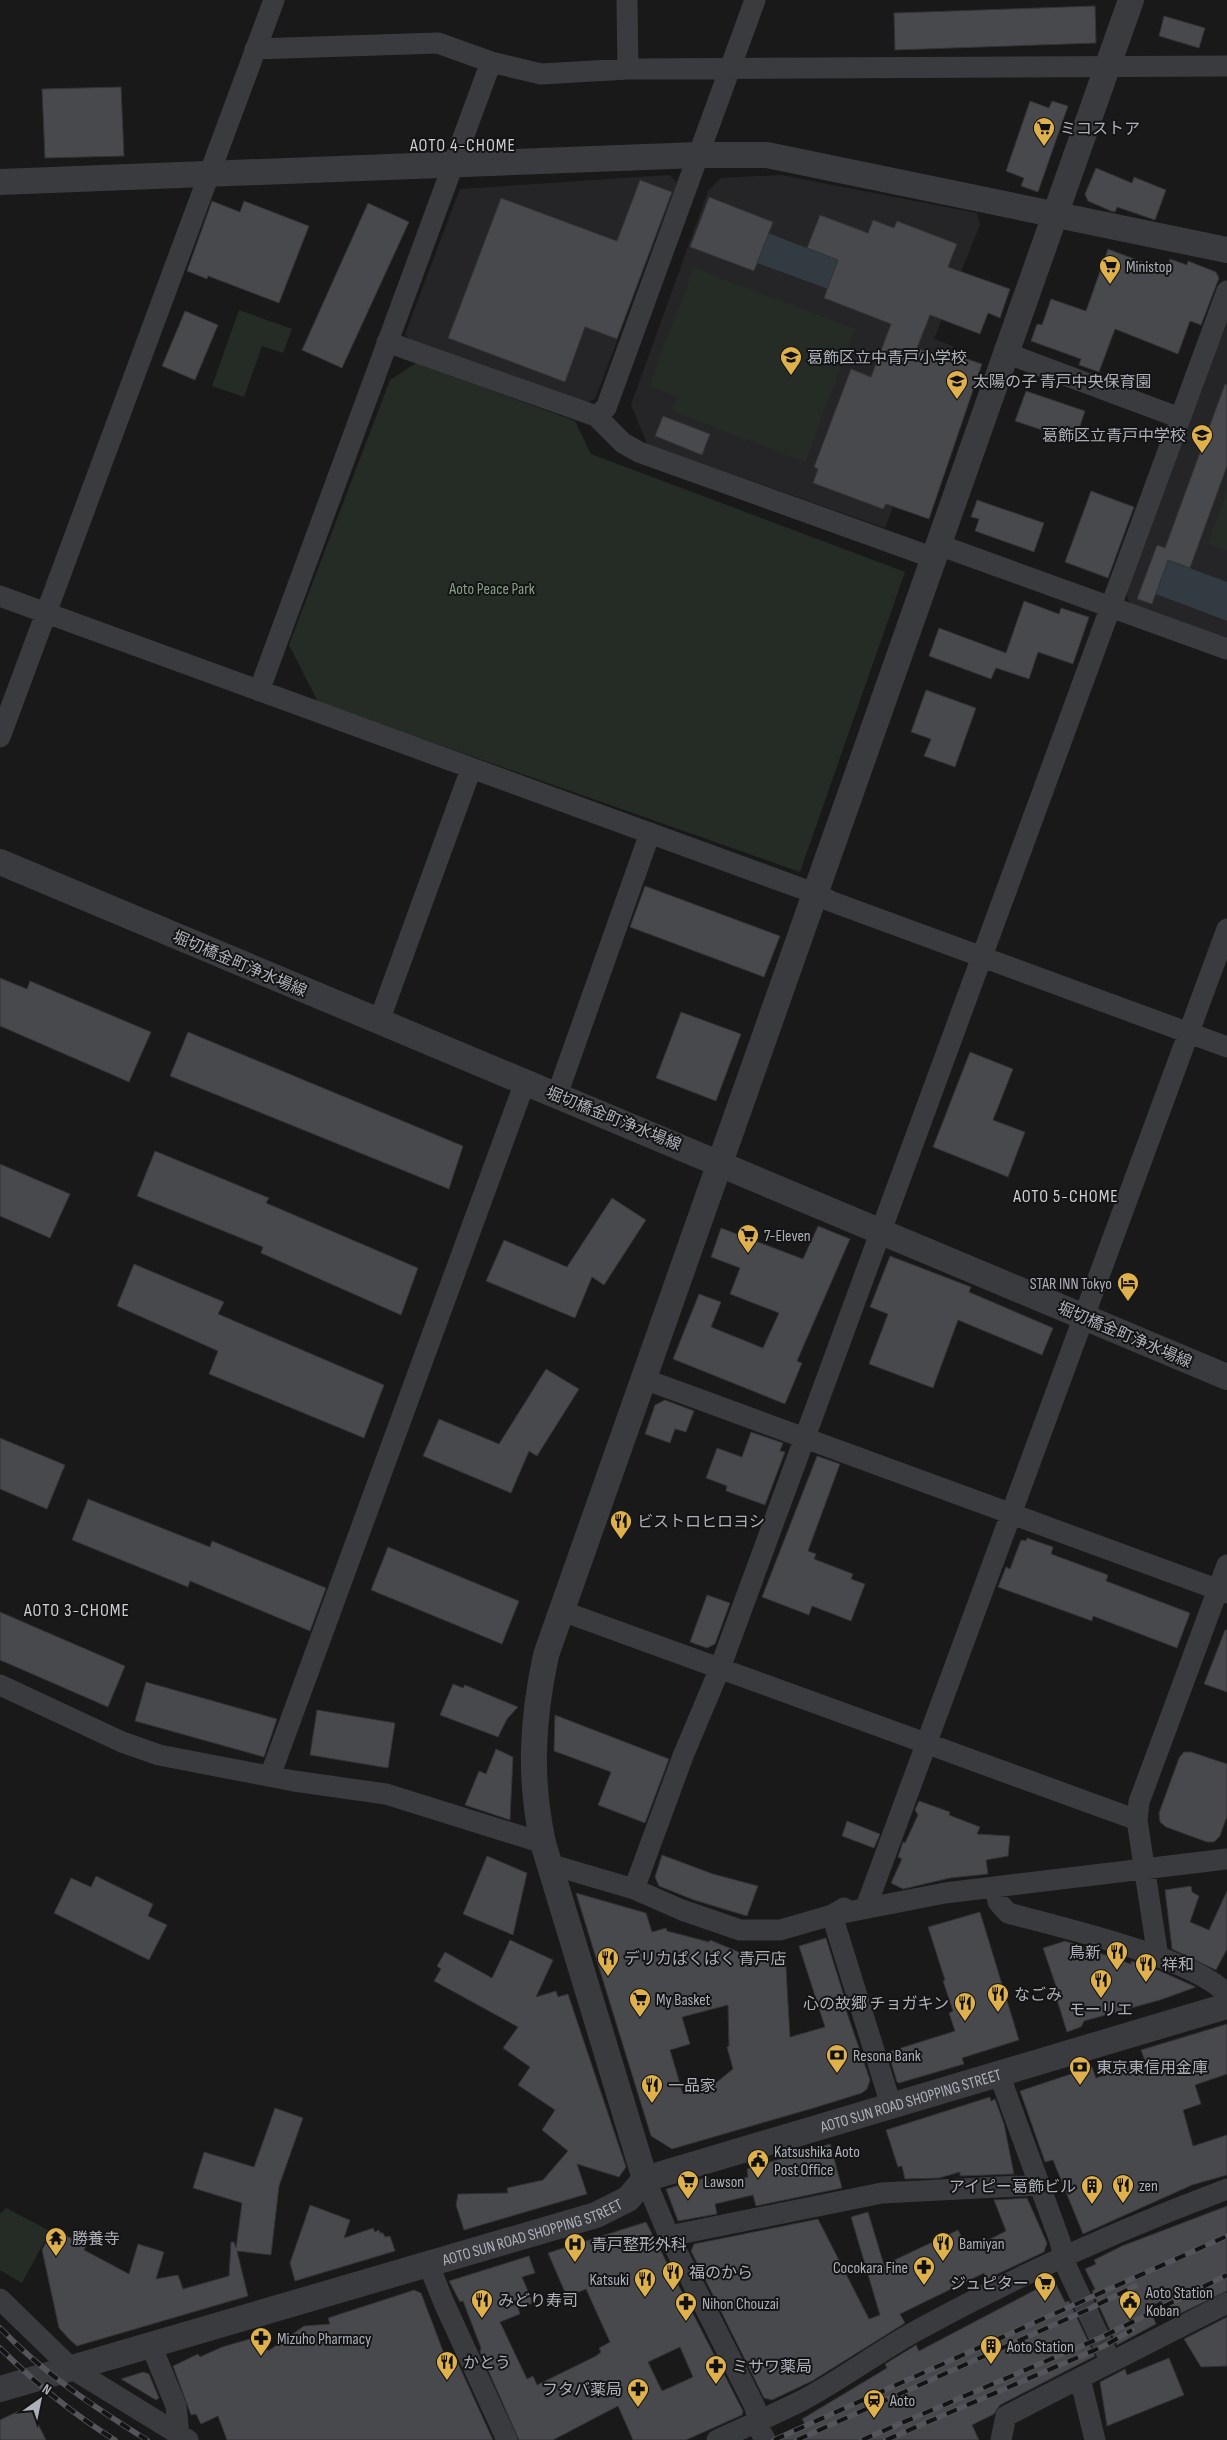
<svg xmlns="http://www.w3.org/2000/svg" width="1227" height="2440" font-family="'Sofia Sans Condensed','Noto Sans JP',sans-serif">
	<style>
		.built { fill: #252527 }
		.green { fill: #252c26 }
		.water { fill: #333b42 }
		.building { fill: #48494d; stroke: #333336; fill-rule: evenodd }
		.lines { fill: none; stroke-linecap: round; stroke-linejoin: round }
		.minor { stroke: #3a3b3f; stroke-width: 21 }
		.tertiary { stroke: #3a3b3f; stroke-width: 26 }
		.rail-casing { stroke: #53555a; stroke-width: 5.5 }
		.rail { stroke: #141415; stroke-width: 4; stroke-dasharray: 11; stroke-linecap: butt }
		.labels { text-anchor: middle; stroke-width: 4; stroke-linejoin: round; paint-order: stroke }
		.poi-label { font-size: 16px; fill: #acb0b9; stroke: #141415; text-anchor: start }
		.park-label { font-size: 16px; fill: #86a188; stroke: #141415 }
		.street-label { font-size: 16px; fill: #acb0b9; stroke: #141415 }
		.neighbourhood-label { font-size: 18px; letter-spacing: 1px; fill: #cdcfd5; stroke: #141415 }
	</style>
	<rect width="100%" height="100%" fill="#19191a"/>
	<path class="built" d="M669,175L677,182L595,399L585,403L412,344L405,334L460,189Z
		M781,175L977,213L980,225L934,339L953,346L885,528L647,444L631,405L708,191L721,178Z
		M1227,316V641L1130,606L1126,592Z"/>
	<path class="green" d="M694,268L855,329L805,462L672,411L677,397L649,386Z
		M239,310L292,329L283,353L262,346L244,397L212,386Z
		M416,363L575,421L591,454L905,572L800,872L318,702L289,645L390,380Z
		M1227,491V551L1208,544Z
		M6,2208L50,2231L22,2283L0,2270V2214Z"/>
	<path class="water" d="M768,233L838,260L828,289L757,263Z
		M1168,560L1227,582V621L1156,594Z"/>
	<path class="building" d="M1095,6L1096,43L895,50L894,13Z
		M1164,16L1205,28L1199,48L1159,36Z
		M121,87L124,156L45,158L42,89Z
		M1030,101L1049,108L1052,101L1068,106L1038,192L1021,186L1024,178L1006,171Z
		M1096,168L1132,183L1134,177L1166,190L1155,220L1117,207L1115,212L1111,211L1088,201L1085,194Z
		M640,180L672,192L617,339L585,327L565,382L448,338L501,198L617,241Z
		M709,197L773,222L754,271L690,247Z
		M212,201L240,212L244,201L309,226L279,303L208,276L207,279L187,271Z
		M368,203L409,222L342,368L302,350Z
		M820,215L868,233L873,220L894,228L897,221L957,244L948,267L1010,289L1000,318L988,313L980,334L930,315L917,348L959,364L961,357L982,364L929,519L886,504L883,509L813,483L818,469L814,467L851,369L871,377L891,324L824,298L838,260L807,248Z
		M1108,249L1166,271L1170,259L1187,265L1188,261L1216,272L1219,278L1201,325L1190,321L1178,354L1115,329L1099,372L1079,365L1081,359L1031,341L1037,324L1042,325L1051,299L1086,311Z
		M185,311L218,325L195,380L162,366Z
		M1225,384L1227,385V466L1190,568L1168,560L1152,604L1137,599L1157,545L1165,548Z
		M1026,391L1085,411L1075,441L1015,421Z
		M663,416L710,434L702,455L655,436Z
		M1091,491L1134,507L1108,578L1065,562Z
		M977,500L1044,523L1034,552L975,531L979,519L971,517Z
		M1024,601L1059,614L1061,608L1089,617L1073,664L1038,652L1029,679L996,668L991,679L929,656L939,628L1006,653Z
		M926,690L976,708L955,767L924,756L931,739L911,732Z
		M645,886L780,936L764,977L630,927Z
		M0,978L27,989L30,981L151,1032L129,1082L0,1026Z
		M681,1012L741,1034L716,1101L656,1078Z
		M188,1032L463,1146L449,1189L170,1076Z
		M970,1052L1013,1069L993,1120L1025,1132L1008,1177L933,1147Z
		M155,1151L269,1198L266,1203L418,1268L401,1315L261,1253L263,1247L137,1196Z
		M0,1164L70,1194L50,1238L0,1216Z
		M612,1198L646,1220L604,1285L592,1277L575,1318L486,1281L504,1240L567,1267Z
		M818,1226L850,1239L797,1361L802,1363L785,1404L673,1359L699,1294L721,1302L711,1327L763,1348L779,1313L730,1294L740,1268L711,1257L721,1228L803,1259Z
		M890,1256L971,1287L969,1292L1053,1328L1042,1355L958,1320L933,1388L869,1364L888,1314L870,1307Z
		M134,1264L224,1302L218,1314L384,1385L364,1438L209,1374L218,1351L117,1306Z
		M546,1369L579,1389L537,1456L529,1451L511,1493L423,1456L439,1419L499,1444Z
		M665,1400L694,1411L686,1432L675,1429L670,1443L645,1434L655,1405Z
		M751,1432L783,1443L780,1451L785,1452L765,1505L726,1491L727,1486L706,1478L717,1448L742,1457Z
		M0,1438L65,1465L47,1509L0,1489Z
		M817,1456L840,1464L808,1551L816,1554L814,1559L853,1574L851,1579L865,1584L851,1621L812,1606L809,1615L762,1597Z
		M88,1499L210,1547L212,1541L326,1588L310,1631L190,1581L188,1587L72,1540Z
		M1027,1538L1053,1547L1051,1554L1108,1575L1106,1581L1190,1613L1177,1648L1093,1616L1092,1621L998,1587L1006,1567L1010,1569L1021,1540L1026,1541Z
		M388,1547L519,1601L502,1644L371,1590Z
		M707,1595L730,1603L715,1644L707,1648L690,1642Z
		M0,1612L125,1666L108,1707L0,1660Z
		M1225,1630H1227V1692L1204,1684Z
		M146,1682L277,1719L264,1757L135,1721Z
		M453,1684L463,1688L465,1685L518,1707L507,1719L498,1737L440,1715Z
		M317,1710L395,1723L388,1768L310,1755Z
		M555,1715L669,1759L645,1823L598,1805L611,1772L554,1751Z
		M496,1749L513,1757L510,1820L465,1805L479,1771L486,1774Z
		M1184,1752H1191L1227,1764V1816L1220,1836L1214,1842H1207L1166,1827L1160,1822L1159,1813L1179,1758Z
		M919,1801L950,1812L949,1815L980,1827L977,1834L1010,1836L1008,1856L986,1860L988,1874L950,1878L903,1889L891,1883L902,1859L898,1857L903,1842L905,1843L918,1815L915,1810Z
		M847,1821L880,1834L874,1848L842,1836Z
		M662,1855L713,1874L758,1886L747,1916L694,1900L659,1886L655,1877Z
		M487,1856L527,1873L513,1935L463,1914Z
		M96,1876L153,1904L148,1916L167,1925L149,1960L54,1913L71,1878L91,1887Z
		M1191,1886L1192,1892L1199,1896L1190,1922L1209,1930L1227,1891V1949L1216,1970L1172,1949L1165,1890Z
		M576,1893L646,1913L652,1932L666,1928L667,1931L709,1942L710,1940L746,1955L785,1951L790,2037L825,2027L799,1946L826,1938L847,2006L845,2007L870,2080L867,2089L862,2093L817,2107L672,2149L651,2136ZM728,2005L729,2046L727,2047L733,2069L711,2087L683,2094L670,2050L690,2044L682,2017Z
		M980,1912L1019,2040L962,2058L964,2064L899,2083L897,2082L888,2052L955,2031L949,2013L953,2011L943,1981L945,1980L928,1927Z
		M510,1940L553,1960L536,1997L556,1991L558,1997L568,1994L626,2167L619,2177L577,2164L587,2194L464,2230L456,2205L458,2194L508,2193L507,2188L543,2180L568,2151L542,2130L555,2110L518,2085L530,2067L503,2048L518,2027L434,1981L441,1969L437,1966L445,1952L492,1978Z
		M1065,1941L1131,1964V1961L1160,1971L1196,1987L1160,2000L1084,2021L1081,2027L1067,2032L1054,1990L1057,1989L1043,1948Z
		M1227,2024V2074L1195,2085L1201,2104L1183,2110L1193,2146L1227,2135V2175L1192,2185L1083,2234L1053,2160L1045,2162L1020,2091L1092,2067L1096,2078L1145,2061L1141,2050Z
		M990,2097L991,2101L995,2099L1004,2124L1014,2174L960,2176V2172L939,2178L905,2179L902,2166L898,2167L886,2130Z
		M275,2108L303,2118L279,2186L271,2255L237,2251L248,2296L77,2346L71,2341L59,2328L42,2250L53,2229L86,2246L84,2250L129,2274L138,2244L164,2252L156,2279L178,2275L183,2289L229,2276L231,2242H234L236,2248L242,2203L193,2188L204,2152L254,2167Z
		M830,2144L842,2188L756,2206L753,2195L715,2204L717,2214L678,2221L666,2189L708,2177L710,2187L748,2177L747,2169Z
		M1027,2198L1047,2243L1044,2252L987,2279L984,2273L900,2314L905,2323L812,2381L772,2400L764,2398L691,2251L694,2244L818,2219L869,2319L880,2315L851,2217L868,2212L884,2265L958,2230L968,2250L1006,2231L994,2200Z
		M310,2205L350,2220L344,2238L373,2228L375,2232L379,2230L380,2233H383L385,2237L390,2236L395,2251L295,2281L290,2263Z
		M1227,2206V2291L1171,2318L1161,2301L1149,2307L1156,2324L1117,2345L1092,2291L1095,2289L1085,2269L1096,2264L1094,2260L1122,2246Z
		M646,2222L743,2411L742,2415L686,2440H633L618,2406L553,2440H519L480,2352L481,2348L463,2301L460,2302L449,2281L529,2256L535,2273L522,2277L533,2303L518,2308L520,2314L500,2322L527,2379L533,2376L537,2385L596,2356L601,2352L599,2348L610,2342L586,2289L567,2297L548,2253ZM680,2347L693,2377L662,2391L648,2362Z
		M1054,2280L1065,2302L1069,2301L1095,2356L1000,2405L994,2414L972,2425L979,2440H777L807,2427L802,2419L887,2368L885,2364L908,2350L916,2345L919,2351Z
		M414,2290L421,2293L448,2364L457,2361L493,2440H227L218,2416L201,2424L196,2414L191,2415L173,2366L198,2354L200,2357L222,2347L260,2336L268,2351L304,2326L330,2324L328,2318Z
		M1227,2317V2366L1201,2367L1184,2339Z
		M1169,2358L1184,2395L1107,2426L1100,2382L1125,2369L1127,2375Z
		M143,2372L149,2374L159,2398L156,2400L121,2379Z
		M29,2406L46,2440H0V2420Z"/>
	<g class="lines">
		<path class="minor" d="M627,0L628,69
			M255,49L438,43L491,62L541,74L628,69L1227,66
			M387,342L596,416L623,443L639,452L934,558
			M1006,353L1180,418
			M596,416L606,408L755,0
			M939,545L1227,649
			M0,596L814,893L830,901L1227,1047
			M259,691L491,62
			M0,737L274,0
			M379,1021L471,769
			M557,1095L650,833
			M644,1379L1227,1593
			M562,1611L1137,1820
			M0,1685L122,1742L159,1755L294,1781L386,1794L543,1843
			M270,1776L525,1082
			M549,1864L634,1889L682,1910L740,1930H780L832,1915L844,1908
			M996,1888L998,1902L1008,1913C1060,1927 1192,1957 1227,1994
			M634,1889L683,1756L720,1668L1227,291
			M866,1907L1227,929
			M1158,1957L1137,1820L1139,1802L1227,1565
			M999,2074L1060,2241L1067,2268L1111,2362
			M891,2105L832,1915L945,1893L1227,1859
			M645,2179L669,2236L755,2407L760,2431L765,2439
			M669,2236L882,2193L1039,2185
			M428,2263L444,2303L507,2440
			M0,2299L71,2368L188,2440
			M151,2345L176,2406L179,2435
			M717,2440C746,2427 775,2414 803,2400C842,2379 878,2352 916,2331C1016,2276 1120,2229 1227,2189
			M1001,2440L1006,2416L1080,2378
			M1095,2440L1080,2378L1227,2303"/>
		<g class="tertiary">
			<path d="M0,182L698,155H767L1227,250"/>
			<path d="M0,862L1227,1377"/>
			<path d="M645,2179L543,1843C529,1778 532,1721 546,1655L1131,0"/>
			<path id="s1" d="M0,2389L596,2215L628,2199L645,2179L1227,2006"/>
		</g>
		<g class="rail-casing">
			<path id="rail" d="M0,2328C43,2373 94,2407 147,2440
				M0,2348C35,2383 73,2414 115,2440
				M774,2440L1227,2236
				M797,2440L1087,2310L1135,2286
				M862,2440L1100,2338L1227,2275
				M886,2440L1104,2346L1132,2330"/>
		</g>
		<use href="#rail" class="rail"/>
	</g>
	<defs>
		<g id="supermarket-pin" transform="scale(1.125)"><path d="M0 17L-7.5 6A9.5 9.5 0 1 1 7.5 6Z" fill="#dfb14c" stroke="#141415"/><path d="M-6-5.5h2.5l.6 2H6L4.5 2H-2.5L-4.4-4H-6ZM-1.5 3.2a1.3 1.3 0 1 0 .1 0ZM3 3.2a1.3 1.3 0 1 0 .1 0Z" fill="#111"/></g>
		<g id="school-pin" transform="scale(1.125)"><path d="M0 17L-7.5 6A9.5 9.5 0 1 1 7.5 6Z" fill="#dfb14c" stroke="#141415"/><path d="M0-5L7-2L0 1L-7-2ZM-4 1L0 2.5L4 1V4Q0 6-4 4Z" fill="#111"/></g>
		<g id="hotel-pin" transform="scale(1.125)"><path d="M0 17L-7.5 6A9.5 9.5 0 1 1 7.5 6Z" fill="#dfb14c" stroke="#141415"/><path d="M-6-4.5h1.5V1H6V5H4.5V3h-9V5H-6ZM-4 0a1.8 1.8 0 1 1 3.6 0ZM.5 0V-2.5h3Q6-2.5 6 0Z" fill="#111"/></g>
		<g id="restaurant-pin" transform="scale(1.125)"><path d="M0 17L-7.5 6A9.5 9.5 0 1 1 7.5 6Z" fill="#dfb14c" stroke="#141415"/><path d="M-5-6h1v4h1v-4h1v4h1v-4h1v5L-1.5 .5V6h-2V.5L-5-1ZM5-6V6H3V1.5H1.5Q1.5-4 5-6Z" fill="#111"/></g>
		<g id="bank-pin" transform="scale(1.125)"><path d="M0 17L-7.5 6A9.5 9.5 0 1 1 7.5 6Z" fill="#dfb14c" stroke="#141415"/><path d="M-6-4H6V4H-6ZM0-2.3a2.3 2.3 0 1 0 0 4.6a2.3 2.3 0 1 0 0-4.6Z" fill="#111"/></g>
		<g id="civic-pin" transform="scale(1.125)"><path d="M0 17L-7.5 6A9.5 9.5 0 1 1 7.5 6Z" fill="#dfb14c" stroke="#141415"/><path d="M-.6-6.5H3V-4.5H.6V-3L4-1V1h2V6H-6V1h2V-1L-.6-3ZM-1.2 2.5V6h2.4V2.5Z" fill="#111"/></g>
		<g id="building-pin" transform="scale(1.125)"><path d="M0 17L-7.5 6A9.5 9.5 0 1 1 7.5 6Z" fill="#dfb14c" stroke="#141415"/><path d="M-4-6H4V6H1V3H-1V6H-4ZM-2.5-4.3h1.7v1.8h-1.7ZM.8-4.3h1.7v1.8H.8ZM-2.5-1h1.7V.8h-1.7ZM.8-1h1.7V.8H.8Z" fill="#111"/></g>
		<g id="temple-pin" transform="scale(1.125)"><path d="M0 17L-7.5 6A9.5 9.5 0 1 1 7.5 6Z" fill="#dfb14c" stroke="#141415"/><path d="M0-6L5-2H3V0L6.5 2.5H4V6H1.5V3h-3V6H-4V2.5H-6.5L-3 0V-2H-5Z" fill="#111"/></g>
		<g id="hospital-pin" transform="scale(1.125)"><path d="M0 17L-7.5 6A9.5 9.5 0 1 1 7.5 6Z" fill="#dfb14c" stroke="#141415"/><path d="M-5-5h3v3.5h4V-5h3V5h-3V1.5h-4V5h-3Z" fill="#111"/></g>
		<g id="pharmacy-pin" transform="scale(1.125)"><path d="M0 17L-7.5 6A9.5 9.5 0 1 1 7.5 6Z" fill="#dfb14c" stroke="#141415"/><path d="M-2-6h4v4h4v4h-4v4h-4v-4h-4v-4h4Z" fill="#111"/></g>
		<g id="station-pin" transform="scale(1.125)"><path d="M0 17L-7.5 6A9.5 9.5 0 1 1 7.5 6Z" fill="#dfb14c" stroke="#141415"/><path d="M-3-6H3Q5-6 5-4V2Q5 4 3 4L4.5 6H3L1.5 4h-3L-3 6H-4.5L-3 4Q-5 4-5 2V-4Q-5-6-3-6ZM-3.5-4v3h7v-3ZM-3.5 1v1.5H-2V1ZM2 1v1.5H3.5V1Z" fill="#111"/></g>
	</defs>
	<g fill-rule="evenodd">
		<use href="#supermarket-pin" x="1044" y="128"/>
		<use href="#supermarket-pin" x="1110" y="266"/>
		<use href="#school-pin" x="791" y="357"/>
		<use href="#school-pin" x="957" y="381"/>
		<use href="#school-pin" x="1202" y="435"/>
		<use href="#supermarket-pin" x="748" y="1235"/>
		<use href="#hotel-pin" x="1128" y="1283"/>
		<use href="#restaurant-pin" x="621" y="1521"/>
		<use href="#restaurant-pin" x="1117" y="1952"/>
		<use href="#restaurant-pin" x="608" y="1958"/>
		<use href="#restaurant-pin" x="1146" y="1964"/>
		<use href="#restaurant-pin" x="1101" y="1980"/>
		<use href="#restaurant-pin" x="998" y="1994"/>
		<use href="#supermarket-pin" x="640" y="1999"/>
		<use href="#restaurant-pin" x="965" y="2003"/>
		<use href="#bank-pin" x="837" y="2055"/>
		<use href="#bank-pin" x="1080" y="2067"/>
		<use href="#restaurant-pin" x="652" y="2085"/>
		<use href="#civic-pin" x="758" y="2160"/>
		<use href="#supermarket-pin" x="688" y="2181"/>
		<use href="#restaurant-pin" x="1123" y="2185"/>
		<use href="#building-pin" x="1092" y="2186"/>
		<use href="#temple-pin" x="56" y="2238"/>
		<use href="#restaurant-pin" x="943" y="2243"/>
		<use href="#hospital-pin" x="575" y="2244"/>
		<use href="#pharmacy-pin" x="924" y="2267"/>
		<use href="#restaurant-pin" x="673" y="2272"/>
		<use href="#restaurant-pin" x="645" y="2279"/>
		<use href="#supermarket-pin" x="1045" y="2283"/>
		<use href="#restaurant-pin" x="482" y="2300"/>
		<use href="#civic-pin" x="1130" y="2301"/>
		<use href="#pharmacy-pin" x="686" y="2303"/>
		<use href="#pharmacy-pin" x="261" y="2338"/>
		<use href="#building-pin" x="991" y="2346"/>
		<use href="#restaurant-pin" x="447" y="2362"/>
		<use href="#pharmacy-pin" x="716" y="2366"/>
		<use href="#pharmacy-pin" x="638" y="2389"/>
		<use href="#station-pin" x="874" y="2400"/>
	</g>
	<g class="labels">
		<g class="poi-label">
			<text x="1060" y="134">ミコストア</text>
			<text x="1126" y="272">Ministop</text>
			<text x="807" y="363">葛飾区立中青戸小学校</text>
			<text x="973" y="387">太陽の子 青戸中央保育園</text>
			<text x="1186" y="441" text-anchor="end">葛飾区立青戸中学校</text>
			<text x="764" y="1241">7-Eleven</text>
			<text x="1112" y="1289" text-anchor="end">STAR INN Tokyo</text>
			<text x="637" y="1527">ビストロヒロヨシ</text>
			<text x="1101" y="1958" text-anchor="end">鳥新</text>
			<text x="624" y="1964">デリカぱくぱく 青戸店</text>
			<text x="1162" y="1970">祥和</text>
			<text x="1014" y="2000">なごみ</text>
			<text x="656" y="2005">My Basket</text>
			<text x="949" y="2009" text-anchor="end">心の故郷 チョガキン</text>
			<text x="1101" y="2015" text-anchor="middle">モーリエ</text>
			<text x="853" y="2061">Resona Bank</text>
			<text x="1096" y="2073">東京東信用金庫</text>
			<text x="668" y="2091">一品家</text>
			<text x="774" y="2157">Katsushika Aoto<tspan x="774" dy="18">Post Office</tspan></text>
			<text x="704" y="2187">Lawson</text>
			<text x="1139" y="2191">zen</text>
			<text x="1076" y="2192" text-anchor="end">アイピー葛飾ビル</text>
			<text x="72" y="2244">勝養寺</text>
			<text x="959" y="2249">Bamiyan</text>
			<text x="591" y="2250">青戸整形外科</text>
			<text x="908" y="2273" text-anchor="end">Cocokara Fine</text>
			<text x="689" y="2278">福のから</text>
			<text x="629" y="2285" text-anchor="end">Katsuki</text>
			<text x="1029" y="2289" text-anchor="end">ジュピター</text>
			<text x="1146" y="2298">Aoto Station<tspan x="1146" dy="18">Koban</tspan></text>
			<text x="498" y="2306">みどり寿司</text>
			<text x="702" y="2309">Nihon Chouzai</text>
			<text x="277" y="2344">Mizuho Pharmacy</text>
			<text x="1007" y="2352">Aoto Station</text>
			<text x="463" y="2368">かとう</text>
			<text x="732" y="2372">ミサワ薬局</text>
			<text x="622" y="2395" text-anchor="end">フタバ薬局</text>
			<text x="890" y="2406">Aoto</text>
		</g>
		<g class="park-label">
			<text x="492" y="594">Aoto Peace Park</text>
		</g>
		<g class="street-label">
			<text transform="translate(240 963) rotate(23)" y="6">堀切橋金町浄水場線</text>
			<text transform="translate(614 1118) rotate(22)" y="6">堀切橋金町浄水場線</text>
			<text transform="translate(1125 1334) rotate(23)" y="6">堀切橋金町浄水場線</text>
			<text dy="6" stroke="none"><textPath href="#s1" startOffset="960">AOTO SUN ROAD SHOPPING STREET</textPath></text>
			<text dy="6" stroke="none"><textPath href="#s1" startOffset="555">AOTO SUN ROAD SHOPPING STREET</textPath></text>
		</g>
		<g class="neighbourhood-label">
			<text x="463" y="151">AOTO 4-CHOME</text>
			<text x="1066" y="1202">AOTO 5-CHOME</text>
			<text x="77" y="1616">AOTO 3-CHOME</text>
		</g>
	</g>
	<g transform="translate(40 2400) rotate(33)" stroke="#141415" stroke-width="4" paint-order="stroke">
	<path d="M0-4L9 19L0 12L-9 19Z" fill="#acb0b9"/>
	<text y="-8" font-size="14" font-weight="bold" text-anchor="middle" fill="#acb0b9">N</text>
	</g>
</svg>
